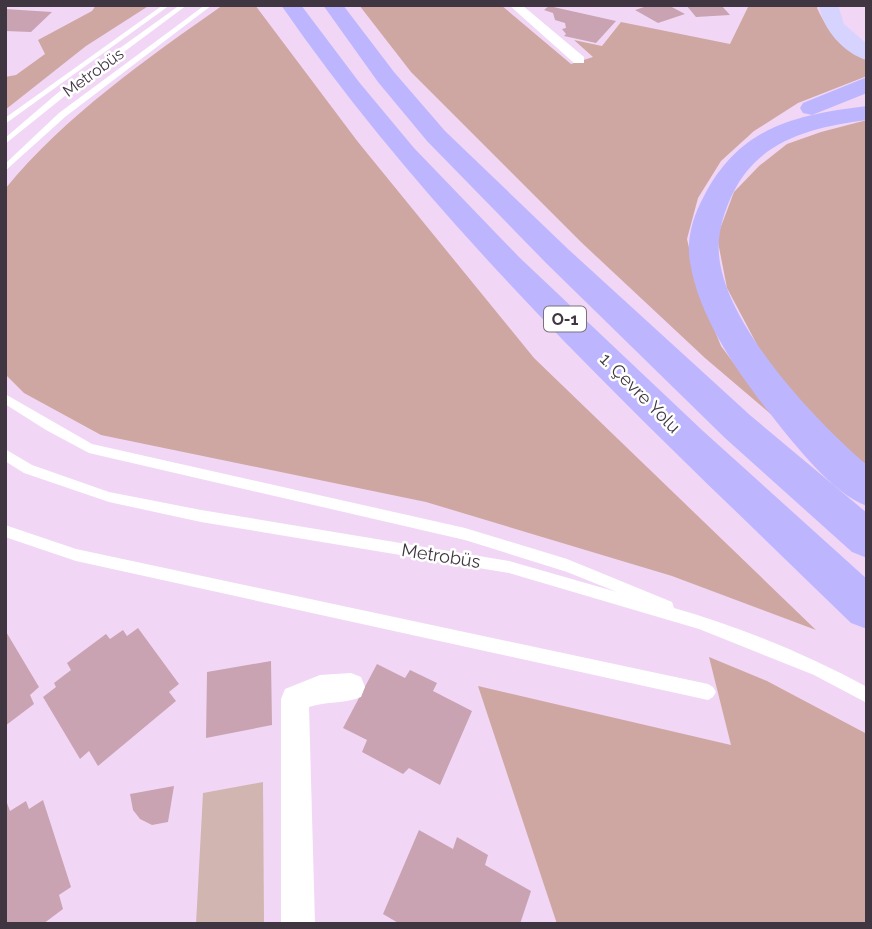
<svg xmlns="http://www.w3.org/2000/svg" width="872" height="929" font-family="Raleway,sans-serif">
	<style>
		.green { fill: #d1b5b1 }
		.forest { fill: #cfa7a2 }
		.building { fill: #c9a3b1 }
		.lines { fill: none; stroke-linecap: round; stroke-linejoin: round }
		.service { fill: #fff; fill-rule: evenodd }
		.minor { fill: #fff; fill-rule: evenodd }
		.primary { fill: #d7d3ff; fill-rule: evenodd }
		.motorway { fill: #bdb6ff; fill-rule: evenodd }
		.labels { text-anchor: middle; stroke-width: 5; stroke-linejoin: round; paint-order: stroke }
		.far-street-label { font-size: 16px; fill: #403641; stroke: #fff }
		.shield { fill: #fff; stroke: #79727a; stroke-width: 2 }
		.shield-label { font-size: 16px; font-weight: bold; fill: #403641 }
		.street-label { font-size: 18px; fill: #403641; stroke: #fff }
	</style>
	<rect width="100%" height="100%" fill="#f1d7f5"/>
	<path class="green" d="M263,782L264,924H196L203,793Z"/>
	<path class="forest" d="M96,5H150L86,46L5,110V77L16,75L45,54L38,40L92,11Z
		M223,5H255L358,142L534,358L816,630L672,576L426,502L101,435L24,393L5,374V189C65,116 146,59 223,5Z
		M359,5H501L571,64L593,57L574,40L602,46L621,22L730,44L749,5H818L817,8C830,35 840,48 867,60V76L798,103L754,131L721,161L698,198L687,239L699,292L721,346L773,416L705,358L582,243L411,72Z
		M867,120V478L849,464L762,354L727,288L717,237L734,192L759,166L787,144L821,132Z
		M709,657L767,681L867,734V924H557L478,686L731,745Z"/>
	<path class="building" d="M650,5H668L685,14L658,23L635,10Z
		M686,5H721L730,15L696,17Z
		M549,6L616,21L596,43L564,36L566,34L562,29L566,28L565,23L555,20L553,13L544,10Z
		M5,9L52,12L31,32L5,31Z
		M138,628L179,684L169,692L176,701L98,766L89,751L80,759L43,697L56,687L54,683L71,670L67,663L106,634L110,639L123,630L127,636Z
		M5,630L39,687L30,695L34,704L5,726Z
		M271,661L272,725L206,738L207,672Z
		M377,664L405,678L410,670L437,683L433,691L472,711L440,785L409,768L403,774L362,752L367,740L343,728Z
		M174,786L168,822L152,825L140,819L133,810L130,794Z
		M43,800L71,887L59,895L63,909L43,924H5V804L7,803L10,811L26,801L29,809Z
		M419,830L453,849L457,837L488,855L485,865L531,891L520,924H400L383,914Z"/>
	<g class="lines">
		<path class="service" d="M163,5H170L5,124V118Z
			M180,5H187L66,95L5,144V138L60,91Z
			M205,5H212L65,117L5,171V164L59,113Z
			M5,394L92,444L465,528L567,559L672,602L674,608C740,627 806,654 867,687V703L814,675L699,629L509,573L201,522L109,502L24,473L5,461V449L32,465L109,492L201,510L509,561L617,592L567,572L465,540L89,453L46,430L5,404Z
			M5,525L76,549L708,684L713,687L716,692L713,697L708,700L76,561L5,537Z"/>
		<path class="minor" d="M509,5H522L584,57V63H574Z
			M351,673L361,677L365,687L361,697C344,704 326,701 309,707L315,924H281V699L285,689L320,675Z"/>
		<path class="primary" d="M819,5H838L844,24L867,44V60C844,54 822,28 819,5Z"/>
		<path class="motorway" d="M281,5H301L359,82L414,148L519,257L703,431L867,579V629L851,623C651,428 441,236 281,5Z
			M323,5H343L394,72L445,131L568,249L751,416L867,513V558L852,552L725,438L546,263L427,141L378,82Z
			M867,77V93L812,115L803,113L800,108L803,103Z
			M867,106V120C812,127 759,140 733,193C724,212 717,233 719,255C725,325 815,421 867,465V506C833,494 794,444 772,416C738,373 699,318 690,262C686,239 693,216 704,196C740,127 794,115 867,106Z"/>
	</g>
	<g class="labels">
		<g class="far-street-label">
			<text transform="translate(93 72) rotate(-36)" y="6">Metrobüs</text>
		</g>
		<rect class="shield" x="544" y="306.5" width="42" height="25" rx="5"/>
		<g class="shield-label">
			<text x="565" y="325">O-1</text>
		</g>
		<g class="street-label">
			<text transform="translate(640 393) rotate(45)" y="6">1. Çevre Yolu</text>
			<text transform="translate(441 556) rotate(9)" y="6">Metrobüs</text>
		</g>
	</g>
	<rect width="872" height="929" fill="none" stroke="#403641" stroke-width="14"/>
</svg>
